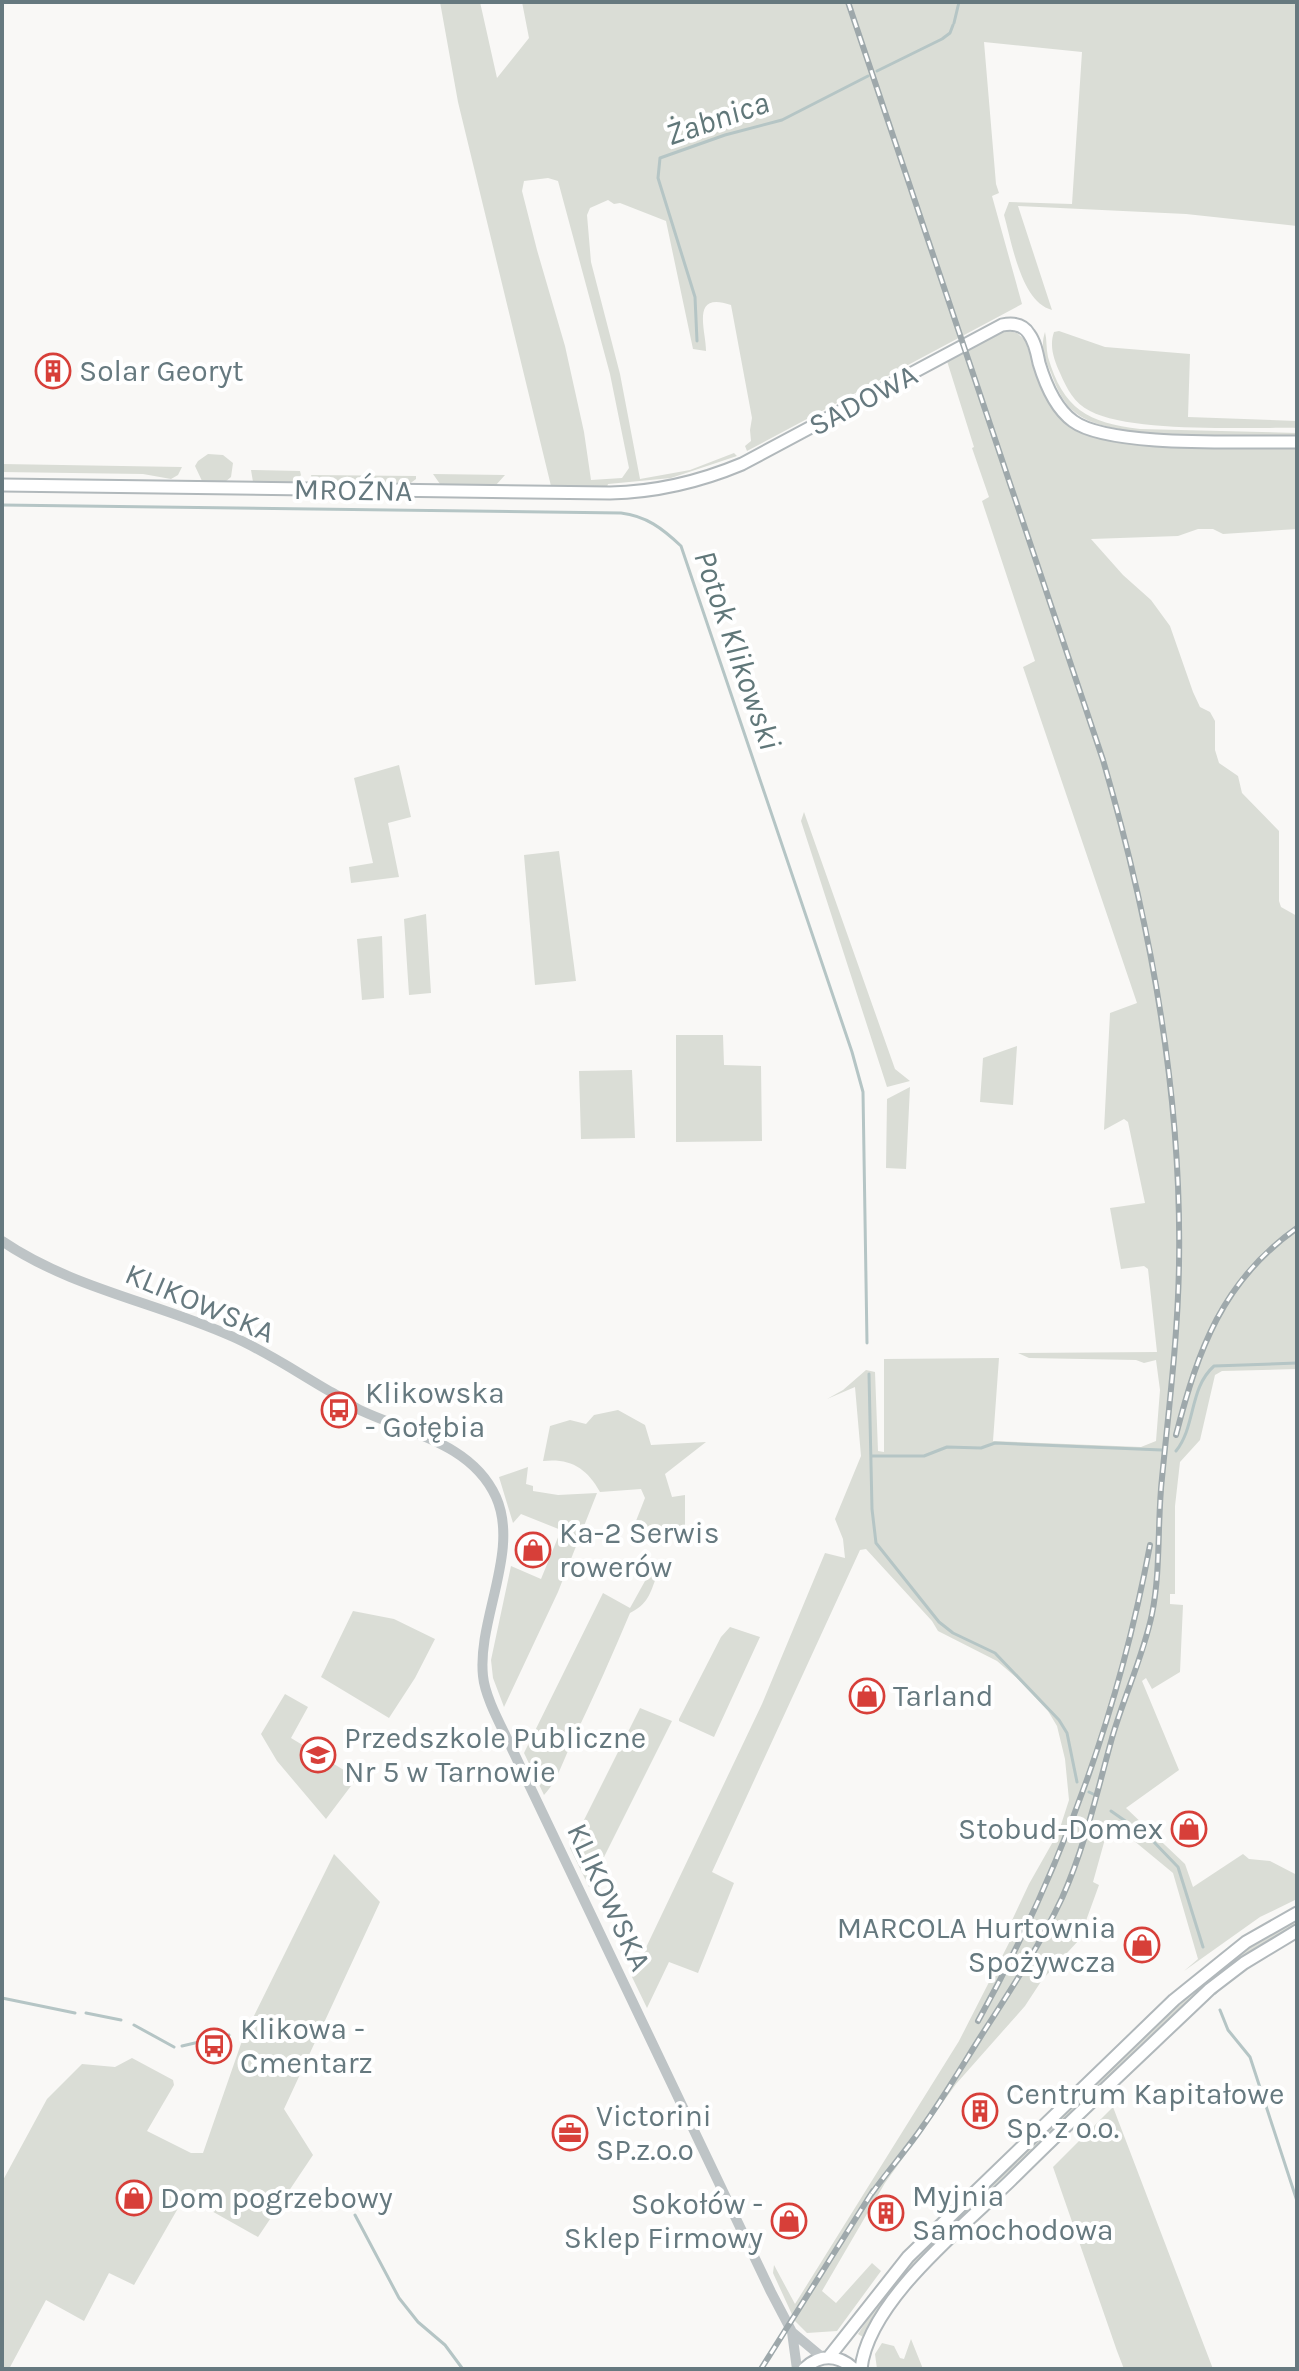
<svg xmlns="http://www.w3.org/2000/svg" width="1299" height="2371" font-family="Karla,sans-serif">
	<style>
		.green { fill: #daddd6; fill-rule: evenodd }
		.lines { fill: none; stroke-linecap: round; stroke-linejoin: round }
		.stream { stroke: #b5c5c5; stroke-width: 3 }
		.secondary-casing { stroke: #b1b8bb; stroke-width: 15 }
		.tertiary { stroke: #bec4c6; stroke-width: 10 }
		.secondary { stroke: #fff; stroke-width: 11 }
		.rail-casing { stroke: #9ea8ab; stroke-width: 6 }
		.rail { stroke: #fff; stroke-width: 3; stroke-dasharray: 9; stroke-linecap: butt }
		.labels { text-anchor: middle; stroke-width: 8; stroke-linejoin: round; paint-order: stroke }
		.poi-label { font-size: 30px; fill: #66797f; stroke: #fff; text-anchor: start }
		.street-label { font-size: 30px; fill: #66797f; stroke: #fff }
		.water-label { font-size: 32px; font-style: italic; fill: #607779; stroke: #fff }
	</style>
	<rect width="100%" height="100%" fill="#f9f8f6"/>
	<path class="green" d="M440,2H480L497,78L529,38L522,2H1297V226L1186,214L1018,206L1052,310C1021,302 1012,243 1004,215L1009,202L1072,204L1082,52L984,42L996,184L999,193L992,196L1022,304L747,451L745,446L751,441L750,430L752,418L731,305C690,291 706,330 706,351L693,349L666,221L620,203L614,204L608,200L590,208L587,215L591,262L620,374L640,479L690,470L734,453L737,456L671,478L608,484L607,487L551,486L458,102ZM548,178L558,181L610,374L629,468L622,478L591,480L584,432L565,346L537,250L522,191L524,181Z
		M1009,331L1017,333L1025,340L1041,386L1053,406L1064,420L1086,434L1121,442L1297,448V529L1223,534L1213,529H1198L1178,536L1091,539L1123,575L1151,600L1170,626L1193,692L1200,707L1210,712L1215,721V750L1219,763L1238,776L1242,793L1279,831V901L1281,907L1297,916V1369L1222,1371L1215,1375L1200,1440L1180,1462L1175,1506V1594H1170V1604L1183,1605L1180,1672L1152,1689L1146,1678L1142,1681L1179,1770L1126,1808L1185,1864L1193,1887L1243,1854L1249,1859L1270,1861L1297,1875V1899L1260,1917L1184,1971L1198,1959L1173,1873L1110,1821L1093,1882L1099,1885L1079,1940L1042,1980L1025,2006L956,2084L885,2183L822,2291L836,2303L872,2263L881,2271L837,2331L807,2333L795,2321L773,2273L774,2265L795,2304L959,2041L1013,1935L1007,1931L1029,1884L1059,1831L1069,1800L1065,1759L1057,1726L1048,1711L1018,1679L997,1661L938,1631L932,1621L866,1549L860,1550L712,1872L734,1883L698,1973L669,1962L647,2008L632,1977L762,1704L825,1553L845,1558L843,1539L835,1519L861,1456L855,1387L827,1399L843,1390L866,1370L875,1372L878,1451L884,1452V1359L999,1358L993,1441L1141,1447L1156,1441L1160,1390L1156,1360L1144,1363L1136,1360L1029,1358L1018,1353L1157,1352L1148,1269L1144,1266L1121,1269L1110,1208L1145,1203L1128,1122L1124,1119L1104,1130L1110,1013L1137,1003L1023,667L1035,661L982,501L989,497L972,448L974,447L947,361L1001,332Z
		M1059,331L1105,347L1190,354L1188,417L1297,421V428C1246,427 1131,433 1090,411C1074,403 1067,389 1060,373C1054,360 1049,346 1054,332Z
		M1045,332C1047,340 1046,348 1048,357C1063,409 1088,423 1140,429L1297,433V436C1247,435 1114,442 1077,414C1063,404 1057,389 1051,373C1045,359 1040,347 1045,332Z
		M208,454L223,455L233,463L231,477L225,482L202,481L195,466L198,461Z
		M2,464L182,467L178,475L171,479L143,474L2,472Z
		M251,470L300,471L301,475L296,482H253Z
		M433,474L505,475L496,485L440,484Z
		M311,475L416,476V479L408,485L314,484Z
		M399,765L411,817L388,823L399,877L351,883L349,867L373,863L354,778Z
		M804,812L895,1069L910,1081L887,1087L801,821Z
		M559,851L576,981L535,985L524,855Z
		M426,914L431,993L409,995L404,919Z
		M382,936L384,998L362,1000L357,939Z
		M676,1035H723L724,1065L761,1066L762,1141L676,1142Z
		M1017,1046L1013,1105L980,1102L983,1058Z
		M632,1070L635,1138L581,1139L579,1071Z
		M910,1087L906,1169L886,1168L887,1099Z
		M618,1410L645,1425L651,1445L706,1442L665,1474L672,1497L685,1495V1529H680L675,1535L634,1526L645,1498L641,1489L600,1492C587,1468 570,1458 543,1461L550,1426L570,1420L586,1424L594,1415Z
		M528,1467L526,1484L533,1486V1491L558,1495L597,1493L558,1592L504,1707L493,1678L491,1660L511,1566L541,1579L561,1530L521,1514L513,1523L499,1477Z
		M650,1572L657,1575C650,1594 648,1604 630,1613C612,1656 593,1698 573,1740C564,1758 558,1780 544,1795L524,1753L603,1593L630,1608Z
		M353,1611L394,1619L435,1639L415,1678L389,1718L321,1677Z
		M730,1627L760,1637L714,1737L679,1721V1719L721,1637Z
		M285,1694L308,1707L291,1738L357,1778L326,1819L277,1761L261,1734Z
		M640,1708L672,1721L589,1887L570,1848Z
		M334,1854L380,1902L284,2109L313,2155L258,2237L185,2196L134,2285L109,2273L84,2321L46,2300L9,2369H2V2182L47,2099L82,2064L115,2067L132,2058L173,2080L174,2085L147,2131L191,2153H203L243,2038Z
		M1297,1918V1925C1211,1971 1144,2044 1074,2111C999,2182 921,2250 863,2337L858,2334L882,2297L928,2243L1168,2013C1209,1975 1248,1946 1297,1918Z
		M1113,2107L1213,2369H1124L1117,2351L1053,2167Z
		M911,2339L923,2369H877L875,2354L882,2343L894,2346L900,2358L904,2359Z"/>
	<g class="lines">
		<path class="stream" d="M954,23L959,2
			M877,71L942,39L950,33L953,25
			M697,341L695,297L658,178L660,158L725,135L782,120L868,76
			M2,505L621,513C646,516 662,528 681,546L852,1052L863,1092L867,1343
			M869,1374L872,1509L876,1543L939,1622L953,1633L995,1653L1059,1720L1067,1733L1077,1782
			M1176,1451C1196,1426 1189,1388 1214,1366L1297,1363
			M872,1456H924L947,1447L981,1448L995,1443L1162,1450
			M1089,1792L1093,1794
			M1111,1811L1151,1839L1178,1867L1203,1947
			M1215,1993L1216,1992
			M2,1998L75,2013
			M1220,2010L1228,2030L1250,2057L1297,2201
			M86,2013L121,2020
			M134,2025L174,2047
			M182,2046L229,2035
			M355,2215L399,2298L418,2322L445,2345L462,2368"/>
		<g class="secondary-casing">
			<path id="secondary" d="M2,485L610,493C657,492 699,482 742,464L1002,325C1012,323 1023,324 1029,334C1035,342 1037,353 1039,363C1045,383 1055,408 1073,421C1109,448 1247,441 1297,442
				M829,2357L908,2257L1174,2000L1246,1942L1297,1913
				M804,2369C819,2354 838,2354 854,2369
				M861,2369C868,2301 964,2226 1011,2180C1076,2115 1144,2052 1210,1989L1244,1963L1297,1931"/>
		</g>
		<path class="tertiary" d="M2,1241C71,1288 155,1302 231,1336C266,1351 298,1373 331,1392C342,1398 351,1406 362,1411C410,1433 472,1444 496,1497C520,1551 477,1620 483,1676C485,1698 503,1729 512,1749L771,2292L792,2332L823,2358
			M792,2332L797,2369"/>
		<use href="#secondary" class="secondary"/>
		<g class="rail-casing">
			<path id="rail" d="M848,2L1103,760C1151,924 1182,1093 1179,1264C1178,1336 1169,1406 1162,1478C1157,1523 1161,1569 1152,1614C1143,1657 1124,1696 1112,1738C1097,1792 1085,1847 1062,1898C1039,1947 1010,1991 981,2036C962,2066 944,2097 923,2126C906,2151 885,2174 868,2199
				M1176,1435C1198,1350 1222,1281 1297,1228
				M978,2021C1060,1873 1119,1711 1150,1545
				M761,2369L873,2191"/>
		</g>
		<use href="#rail" class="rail"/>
	</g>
	<defs>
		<g id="building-ring" transform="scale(1.8)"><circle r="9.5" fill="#fff" stroke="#d73f39" stroke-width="1.5"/><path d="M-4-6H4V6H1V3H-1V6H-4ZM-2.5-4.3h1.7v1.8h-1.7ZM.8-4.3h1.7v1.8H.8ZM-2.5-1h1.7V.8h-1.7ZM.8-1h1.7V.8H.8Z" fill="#d73f39"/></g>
		<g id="bus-ring" transform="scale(1.8)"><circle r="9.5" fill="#fff" stroke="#d73f39" stroke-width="1.5"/><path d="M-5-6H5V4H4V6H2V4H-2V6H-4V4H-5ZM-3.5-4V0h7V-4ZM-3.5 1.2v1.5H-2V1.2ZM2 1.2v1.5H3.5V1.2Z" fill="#d73f39"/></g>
		<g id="shop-ring" transform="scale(1.8)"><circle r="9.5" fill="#fff" stroke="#d73f39" stroke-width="1.5"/><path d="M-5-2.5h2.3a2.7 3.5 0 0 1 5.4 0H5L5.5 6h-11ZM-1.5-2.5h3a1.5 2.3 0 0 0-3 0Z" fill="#d73f39"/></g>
		<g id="school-ring" transform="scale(1.8)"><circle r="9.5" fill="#fff" stroke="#d73f39" stroke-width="1.5"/><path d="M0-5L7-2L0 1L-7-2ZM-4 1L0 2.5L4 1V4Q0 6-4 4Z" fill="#d73f39"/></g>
		<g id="office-ring" transform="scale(1.8)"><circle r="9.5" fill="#fff" stroke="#d73f39" stroke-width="1.5"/><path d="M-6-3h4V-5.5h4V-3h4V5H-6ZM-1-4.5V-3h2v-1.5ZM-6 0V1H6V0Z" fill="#d73f39"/></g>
	</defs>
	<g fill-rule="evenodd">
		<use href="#building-ring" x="53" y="371"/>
		<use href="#bus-ring" x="339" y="1410"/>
		<use href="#shop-ring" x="533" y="1550"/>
		<use href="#shop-ring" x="867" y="1696"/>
		<use href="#school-ring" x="318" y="1755"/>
		<use href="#shop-ring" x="1189" y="1829"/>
		<use href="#shop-ring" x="1142" y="1945"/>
		<use href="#bus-ring" x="214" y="2046"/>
		<use href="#building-ring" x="980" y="2111"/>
		<use href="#office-ring" x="570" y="2133"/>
		<use href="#shop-ring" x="134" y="2198"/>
		<use href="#building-ring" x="886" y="2213"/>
		<use href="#shop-ring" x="789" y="2221"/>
	</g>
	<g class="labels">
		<g class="poi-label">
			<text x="79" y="381">Solar Georyt</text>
			<text x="365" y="1403">Klikowska<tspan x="365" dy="34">- Gołębia</tspan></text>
			<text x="559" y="1543">Ka-2 Serwis<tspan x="559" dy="34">rowerów</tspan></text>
			<text x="893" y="1706">Tarland</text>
			<text x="344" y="1748">Przedszkole Publiczne<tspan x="344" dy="34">Nr 5 w Tarnowie</tspan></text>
			<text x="1163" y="1839" text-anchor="end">Stobud-Domex</text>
			<text x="1116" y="1938" text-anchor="end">MARCOLA Hurtownia<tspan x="1116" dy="34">Spożywcza</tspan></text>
			<text x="240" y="2039">Klikowa -<tspan x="240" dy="34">Cmentarz</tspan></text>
			<text x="1006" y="2104">Centrum Kapitałowe<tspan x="1006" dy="34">Sp. z o.o.</tspan></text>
			<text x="596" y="2126">Victorini<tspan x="596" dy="34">SP.z.o.o</tspan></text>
			<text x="912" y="2206">Myjnia<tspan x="912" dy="34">Samochodowa</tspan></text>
			<text x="160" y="2208">Dom pogrzebowy</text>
			<text x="763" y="2214" text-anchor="end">Sokołów -<tspan x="763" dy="34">Sklep Firmowy</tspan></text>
		</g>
		<g class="street-label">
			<text transform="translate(863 400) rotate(-28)" y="10">SADOWA</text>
			<text transform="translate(353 490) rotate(1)" y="10">MROŹNA</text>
			<text transform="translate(200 1303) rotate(23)" y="10">KLIKOWSKA</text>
			<text transform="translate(609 1897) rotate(65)" y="10">KLIKOWSKA</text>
		</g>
		<g class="water-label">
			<text transform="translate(717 118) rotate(-19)" y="11">Żabnica</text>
			<text transform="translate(738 650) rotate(71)" y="11">Potok Klikowski</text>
		</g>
	</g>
	<rect width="1299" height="2371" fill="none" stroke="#66797f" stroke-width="8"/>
</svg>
